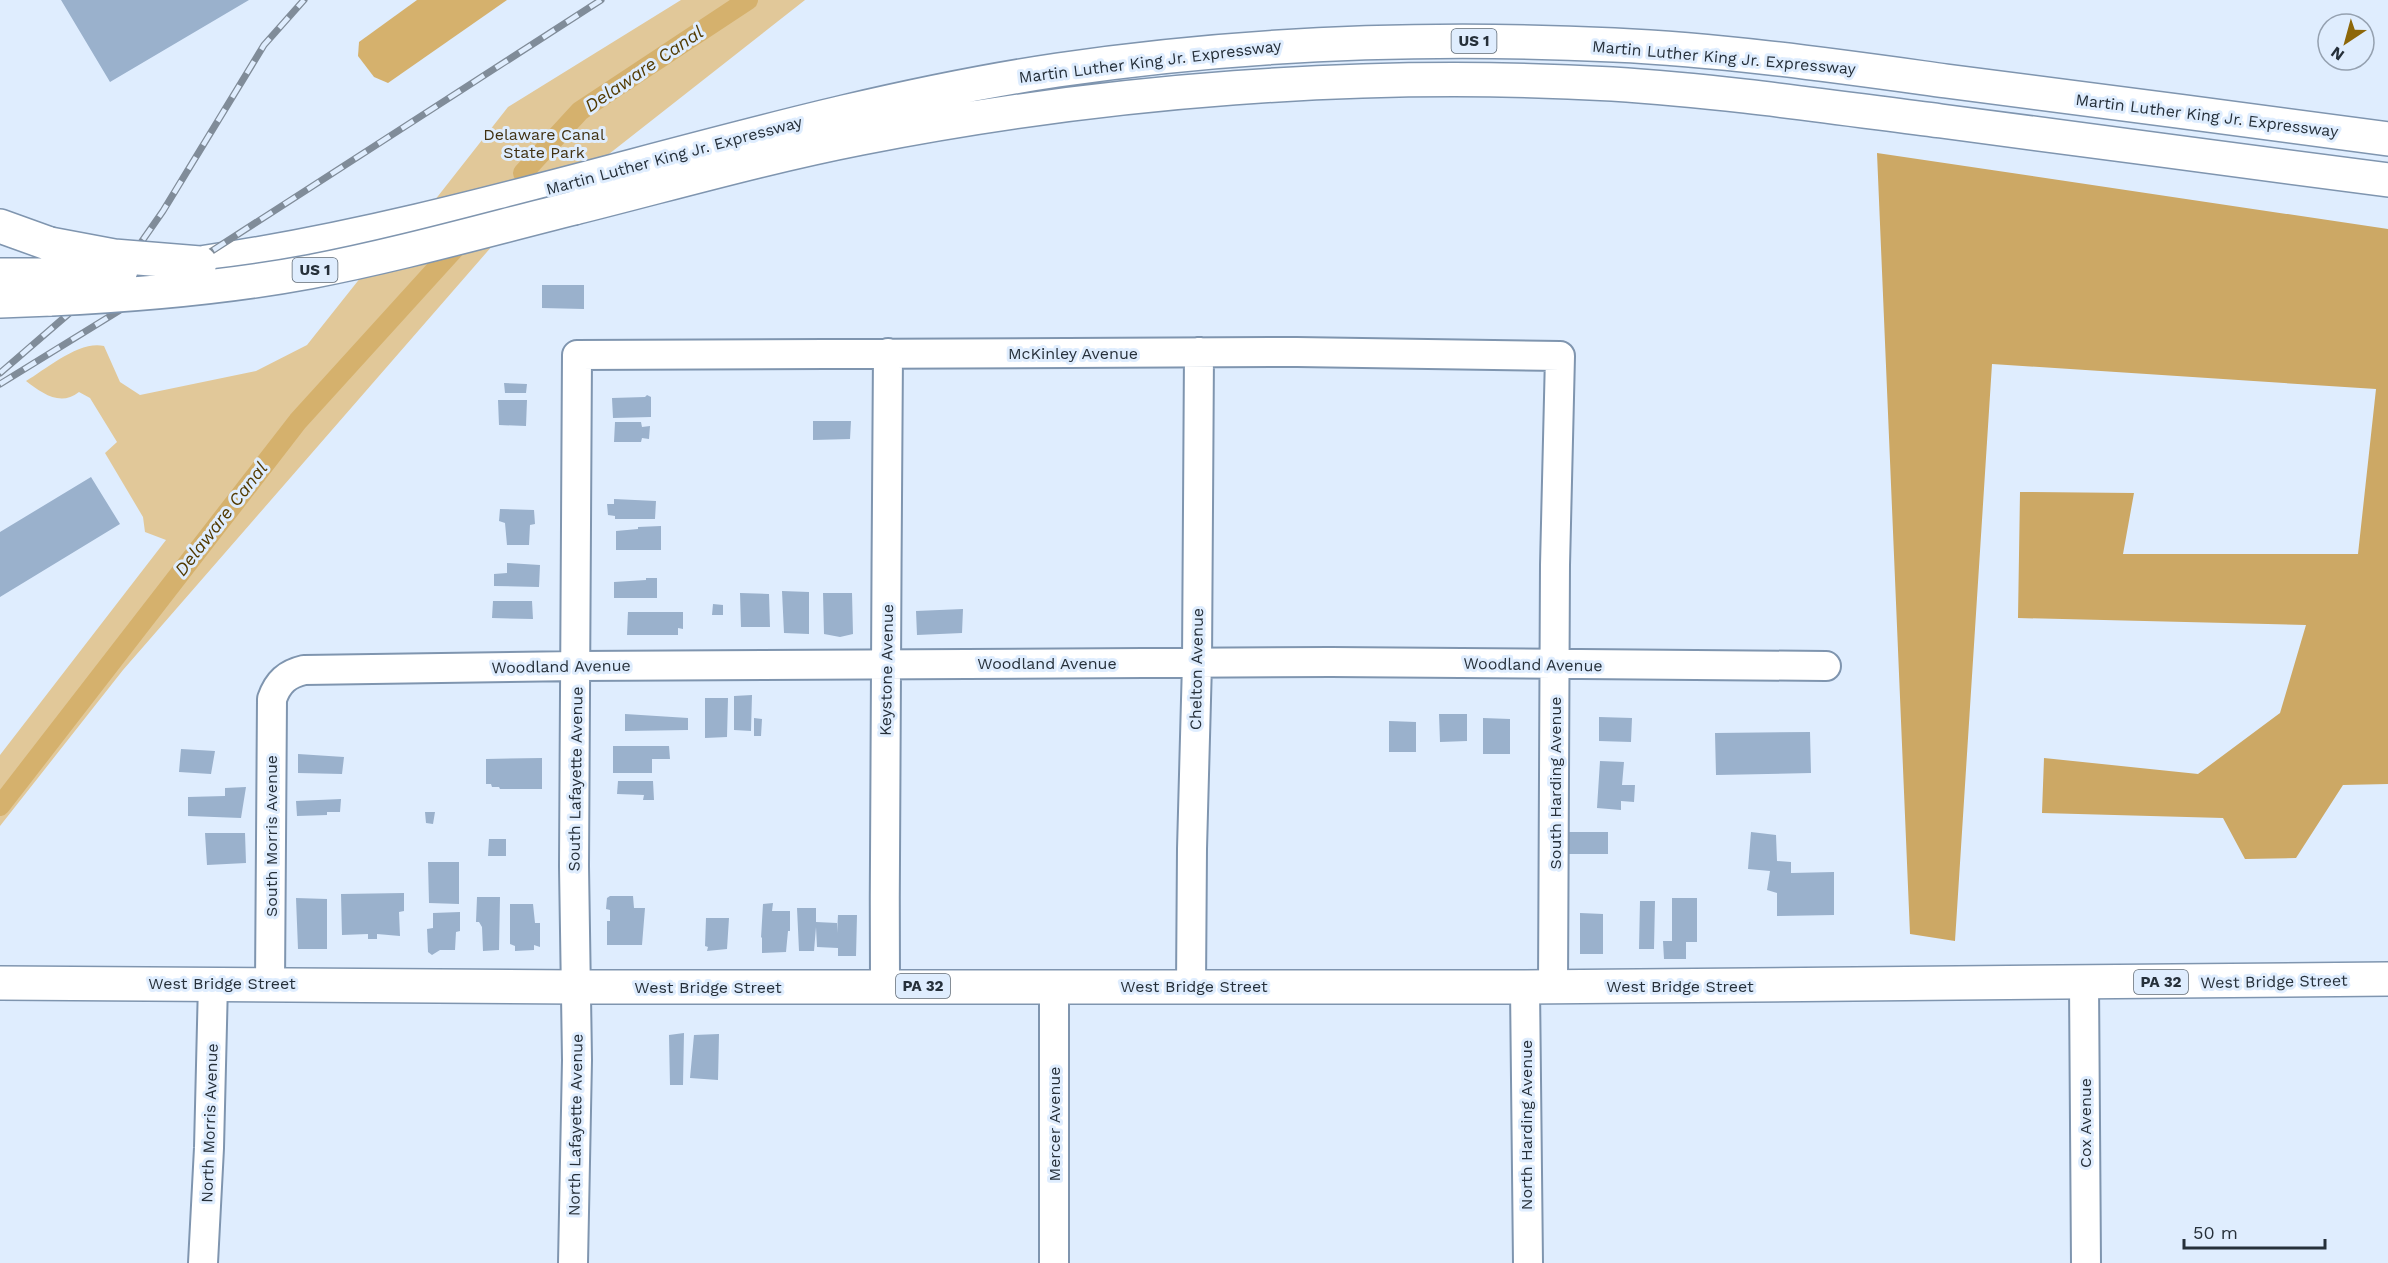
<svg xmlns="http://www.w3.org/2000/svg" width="2388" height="1263" font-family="'Work Sans',sans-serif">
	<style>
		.green { fill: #e1c899 }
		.forest { fill: #cca865 }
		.water { fill: #d5b16d }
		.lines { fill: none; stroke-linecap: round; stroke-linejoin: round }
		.canal { stroke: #d5b16d; stroke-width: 20 }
		.building { fill: #9ab1cc }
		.minor-casing { stroke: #7f95af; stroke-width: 32 }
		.major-casing { stroke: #7f95af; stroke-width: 36 }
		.highway-casing { stroke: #7f95af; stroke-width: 36 }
		.minor { stroke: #fff; stroke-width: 28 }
		.major { stroke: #fff; stroke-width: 33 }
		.highway { stroke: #fff; stroke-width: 33 }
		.rail-casing { stroke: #808c99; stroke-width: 7 }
		.rail { stroke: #dfedfe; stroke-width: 4.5; stroke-dasharray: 14; stroke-linecap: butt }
		.highway-bridge-casing { stroke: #7f95af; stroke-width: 36; stroke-linecap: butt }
		.highway-bridge { stroke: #fff; stroke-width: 33 }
		.labels { text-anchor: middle; stroke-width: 6; stroke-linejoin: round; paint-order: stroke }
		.shield { fill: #dfedfe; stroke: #5e6975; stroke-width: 1.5 }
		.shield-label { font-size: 15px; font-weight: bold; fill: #26303a }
		.street-label { font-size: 16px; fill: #26303a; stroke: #dfedfe }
		.park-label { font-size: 16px; fill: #403112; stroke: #dfedfe }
		.water-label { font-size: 18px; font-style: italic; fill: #523a00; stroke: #dfedfe }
	</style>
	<rect width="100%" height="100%" fill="#dfedfe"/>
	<path class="green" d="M681,0H805L493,245L123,670L0,826V755L166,540L145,532L143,517L105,453L117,442L90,398L79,392C60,407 42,393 26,381C46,369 80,340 104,346L120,382L140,395L256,371L307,345L361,277L376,275L508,107Z"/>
	<path class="forest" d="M1877,153L2388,229V784L2343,785L2296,858L2245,859L2223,818L2042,813L2044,758L2198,774L2280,713L2306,625L2018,618L2020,492L2134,493L2123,554H2358L2376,389L1992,364L1955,941L1910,934Z"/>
	<path class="water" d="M417,0H507L388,83L374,77L358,56L359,42Z"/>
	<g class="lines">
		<path class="canal" d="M523,173L580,111L748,0
			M0,806L298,421L457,246"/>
	</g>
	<path class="building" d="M61,0H249L110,82Z
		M542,285H584V309L542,308Z
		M504,383L527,384L526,393H505Z
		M647,395L651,397V417L613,418L612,398L645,397Z
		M498,400H527L526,426L499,425Z
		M813,421H851L850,439L813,440Z
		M615,422H641L642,427L650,426L649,439L642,438L641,442H614Z
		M91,477L120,524L0,597V532Z
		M614,499L656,501L655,519H615V516L608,515L607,504H614Z
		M500,509L534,510L535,524L530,525L529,545H507L505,523L499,521Z
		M661,526V550H616V531L638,529V527Z
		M507,563L540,565L539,587L494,586V574L507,573Z
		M646,578H657V598H614V582L646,580Z
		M782,591L809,592V634L784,633Z
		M740,593L769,594L770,627H741Z
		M823,593H852L853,634L840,637L824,634Z
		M493,601H532L533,619L492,618Z
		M713,604L723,605V615H712Z
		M963,609L962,633L917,635L916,611Z
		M628,612H683V629L678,628V635H627Z
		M752,695L751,731L734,730V696Z
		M705,698H728L727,737L705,738Z
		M625,714L688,718V730L625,731Z
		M1439,714H1467V741L1440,742Z
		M1599,717L1632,718L1631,742L1599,741Z
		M754,718L762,719L761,736H754Z
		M1483,718L1510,719V754H1483Z
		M1389,721L1416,722V752H1389Z
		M1810,732L1811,773L1716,775L1715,733Z
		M613,746H669L670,759H652V773H613Z
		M181,749L215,751L211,774L179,772Z
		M298,754L344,757L342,774L298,773Z
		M542,758V789H500L499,787H492L491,784H486V759Z
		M1600,761L1624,762L1622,785H1635L1634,802L1621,801V810L1597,808Z
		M618,781H653L654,800H643L644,795L617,794Z
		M246,787L241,818L188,816V797L225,796V788Z
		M341,799L340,812H327V815L297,816L296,801Z
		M425,812H435L433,824L426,823Z
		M1569,832H1608V854H1569Z
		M1751,832L1776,835L1777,861L1791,862V873L1834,872V915L1777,916V893L1767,890L1770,871L1748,869Z
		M205,833H245L246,863L207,865Z
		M489,839H506V856H488Z
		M428,862H459V904L429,903Z
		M404,893V911L399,912L400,936L377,934V939H368V934L342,935L341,894Z
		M610,896H633L634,908H645L642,945H607V921H610V910L606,909L607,898Z
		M477,897H500L499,950L483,951L482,927L479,922H476Z
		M296,898L327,899V949H298Z
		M1672,898H1697V942H1686V959H1664L1663,941H1672Z
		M1640,901H1655L1654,949H1639Z
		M773,903L772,911H790V931H788L786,952L762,953V937L761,938L763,904Z
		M510,904H533L535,923H540V947L534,945V950L515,951V946L510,944Z
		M797,908H816V922L837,923V933L838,915H857L856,956H838V948L817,947L816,927L814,951H799Z
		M460,912V931L456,932L455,950H440L432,955L428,952L427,929L433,928V913Z
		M1580,913L1603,914V954H1580Z
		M706,918H729L727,949L707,951L708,947L705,946Z
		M684,1033L683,1085H670L669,1035Z
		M719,1034L718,1080L690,1078L694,1035Z"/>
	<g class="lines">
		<g class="minor-casing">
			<path id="minor" d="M2084,983L2086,1263
				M270,984L272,699C278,682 287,674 304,670L577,666L1331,662L1826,666
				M885,986C884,775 887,564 888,353
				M1191,986L1192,849L1197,663L1199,352
				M1525,987L1528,1263
				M203,1263L209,1148L213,983
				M573,1263L577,1060L574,866L577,355L1297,352L1560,356L1555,565L1553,987
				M1054,1263V985"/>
		</g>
		<g class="major-casing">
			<path id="major" d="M0,983L576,987H1525L2388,979"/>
		</g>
		<g class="highway-casing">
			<path id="highway" d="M574,208C670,184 764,157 861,138C1105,90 1363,70 1612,84C1722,91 1831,107 1941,121C2090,141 2239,160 2388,180
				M0,226L50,244
				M200,263C491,221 768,113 1058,70C1242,43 1428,36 1614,45C1725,50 1836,66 1946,81C2093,100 2241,119 2388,139
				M0,275H50
				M0,301L51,299"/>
		</g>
		<use href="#minor" class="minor"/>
		<use href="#major" class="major"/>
		<use href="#highway" class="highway"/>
		<g class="rail-casing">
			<path id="rail" d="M0,373L73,310L133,254L163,211L264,45L304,0
				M0,384L125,307L601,0"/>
		</g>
		<use href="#rail" class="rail"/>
		<g class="highway-bridge-casing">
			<path id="highway-bridge" d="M50,244L114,256L200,263
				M50,275L121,270
				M51,299C138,295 223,288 309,272C398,255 486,230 574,208"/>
		</g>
		<use href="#highway-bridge" class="highway-bridge"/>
	</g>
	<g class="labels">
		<g class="shield">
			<rect x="1451.5" y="29" width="45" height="24" rx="4.5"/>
			<rect x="292.5" y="258" width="45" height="24" rx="4.5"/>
			<rect x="2134" y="970" width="54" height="24" rx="4.5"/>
			<rect x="896" y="974" width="54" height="24" rx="4.5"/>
		</g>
		<g class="shield-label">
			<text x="1474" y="46">US 1</text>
			<text x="315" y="275">US 1</text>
			<text x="2161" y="987">PA 32</text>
			<text x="923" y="991">PA 32</text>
		</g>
		<g class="street-label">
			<text transform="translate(1724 57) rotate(5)" y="6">Martin Luther King Jr. Expressway</text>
			<text transform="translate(1150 61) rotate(-7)" y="6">Martin Luther King Jr. Expressway</text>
			<text transform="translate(2207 115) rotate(7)" y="6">Martin Luther King Jr. Expressway</text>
			<text transform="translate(674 155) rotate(-15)" y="6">Martin Luther King Jr. Expressway</text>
			<text x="1073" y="359">McKinley Avenue</text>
			<text x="1047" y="669">Woodland Avenue</text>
			<text transform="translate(1533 664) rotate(1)" y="6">Woodland Avenue</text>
			<text transform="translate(561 666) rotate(-1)" y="6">Woodland Avenue</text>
			<text transform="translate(1196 669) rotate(-89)" y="6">Chelton Avenue</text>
			<text transform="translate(886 670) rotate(-89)" y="6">Keystone Avenue</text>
			<text transform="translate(575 779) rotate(-89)" y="6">South Lafayette Avenue</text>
			<text transform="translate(1555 783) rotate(-90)" y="6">South Harding Avenue</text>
			<text transform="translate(271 836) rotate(-90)" y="6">South Morris Avenue</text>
			<text transform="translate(2274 981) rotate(-1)" y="6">West Bridge Street</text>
			<text x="222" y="989">West Bridge Street</text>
			<text x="1194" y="992">West Bridge Street</text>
			<text x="1680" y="992">West Bridge Street</text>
			<text x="708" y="993">West Bridge Street</text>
			<text transform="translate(209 1123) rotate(-88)" y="6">North Morris Avenue</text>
			<text transform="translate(2085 1123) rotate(-90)" y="6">Cox Avenue</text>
			<text transform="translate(1054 1124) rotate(-90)" y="6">Mercer Avenue</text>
			<text transform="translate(575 1125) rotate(-89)" y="6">North Lafayette Avenue</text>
			<text transform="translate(1526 1125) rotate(-90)" y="6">North Harding Avenue</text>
		</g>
		<g class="park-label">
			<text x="544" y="140">Delaware Canal<tspan x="544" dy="18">State Park</tspan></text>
		</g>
		<g class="water-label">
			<text transform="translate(644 69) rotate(-34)" y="6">Delaware Canal</text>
			<text transform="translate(221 519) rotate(-52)" y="6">Delaware Canal</text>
		</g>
	</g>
	<g transform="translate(2346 42) rotate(216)"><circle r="28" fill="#dfedfe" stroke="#95a1b0" stroke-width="1.5"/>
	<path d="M0-4.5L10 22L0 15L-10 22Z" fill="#8d6709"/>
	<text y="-9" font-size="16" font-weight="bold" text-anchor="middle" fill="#26303a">N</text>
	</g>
	<path d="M2184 1239v9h141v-9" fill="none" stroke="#26303a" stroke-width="3"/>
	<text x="2193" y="1239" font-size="18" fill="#26303a" stroke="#dfedfe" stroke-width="4.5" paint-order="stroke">50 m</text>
</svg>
